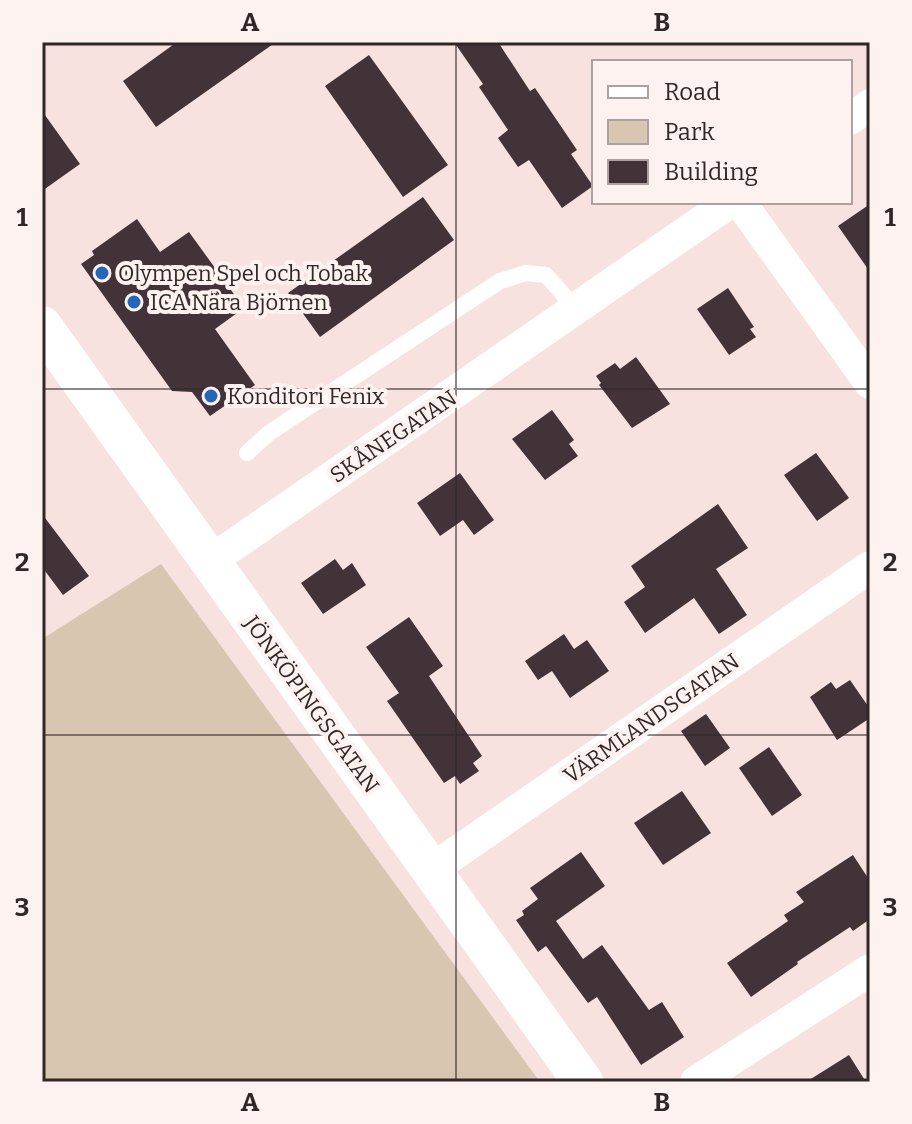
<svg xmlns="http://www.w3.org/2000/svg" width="912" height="1124" font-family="Bitter,serif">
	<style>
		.green { fill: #d8c6b0 }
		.building { fill: #433338 }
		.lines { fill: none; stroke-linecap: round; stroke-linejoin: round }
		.service { stroke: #fff; stroke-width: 16 }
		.minor { stroke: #fff; stroke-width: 32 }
		.tertiary { stroke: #fff; stroke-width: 40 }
		.grid { fill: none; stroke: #2f2827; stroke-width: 2; stroke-opacity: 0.55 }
		.poi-dot { fill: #2368b8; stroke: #fef2f1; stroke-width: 3 }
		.labels { text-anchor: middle; stroke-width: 8; stroke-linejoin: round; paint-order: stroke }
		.poi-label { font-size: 22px; fill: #2f2827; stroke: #fef2f1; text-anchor: start }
		.street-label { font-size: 22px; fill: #2f2827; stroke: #fef2f1 }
		.neatline { fill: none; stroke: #2f2827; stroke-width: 3 }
		.grid-label { font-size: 26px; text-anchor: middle; font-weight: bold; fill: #2f2827 }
	</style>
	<rect width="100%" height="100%" fill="#f7e2e0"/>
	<path class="green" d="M161,564L540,1082H42V639Z"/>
	<path class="building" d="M177,42H276L156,127L123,81Z
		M454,42H498L530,91L535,88L577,150L571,154L593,186L562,208L529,160L518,167L498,138L508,130L479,87L483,84Z
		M369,55L448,165L403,197L325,86Z
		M42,111L80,164L42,191Z
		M423,197L454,240L320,337L288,293Z
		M870,204V272L838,226Z
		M137,219L160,252L189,232L244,308L215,329L255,385L210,416L192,392L172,391L81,264L94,255L92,251Z
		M728,288L754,327L750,329L756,337L729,355L697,309Z
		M636,357L670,404L632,428L599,385L601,383L596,376L615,363L620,369Z
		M552,410L574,440L569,444L578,456L545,480L512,439Z
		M816,453L849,498L817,521L784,475Z
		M460,473L494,520L474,535L463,520L440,536L417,503Z
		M718,504L748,548L716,569L747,615L719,634L694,598L645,633L624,602L645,587L631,566Z
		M42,514L89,576L63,595L42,567Z
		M335,559L343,570L352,563L366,585L323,614L301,583Z
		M409,617L443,666L429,676L482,756L473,763L479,771L460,784L455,776L444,783L387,701L399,693L366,647Z
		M564,634L574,649L587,640L609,671L570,698L552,671L538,680L525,661Z
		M850,680L870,709V718L837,740L810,697L831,682L836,689Z
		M706,714L730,748L705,766L681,731Z
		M769,747L802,795L772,816L739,768Z
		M682,791L711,833L663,865L634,823Z
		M581,852L605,886L556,921L583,959L602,945L649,1010L662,1002L684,1037L641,1065L597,997L588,1003L546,946L538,952L516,920L524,915L522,911L538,899L530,888Z
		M853,855L870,881V919L853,931L850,927L797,962L798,964L751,997L727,963L788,921L784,915L804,902L796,892Z
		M849,1055L866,1082H806Z"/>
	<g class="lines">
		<path class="service" d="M247,453L269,433L500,281L526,273L546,275L577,310"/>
		<path class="minor" d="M850,119L870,105
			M740,202L870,383
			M209,562L730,202
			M431,870L870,567
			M696,1082L870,970"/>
		<path class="tertiary" d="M42,326L583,1082"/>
	</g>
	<path class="grid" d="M456,42V1082M42,389H870M42,735H870"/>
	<g class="poi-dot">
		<circle cx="102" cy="273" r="8"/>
		<circle cx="134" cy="302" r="8"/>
		<circle cx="211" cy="396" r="8"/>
	</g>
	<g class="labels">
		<g class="poi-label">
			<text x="118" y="281">Olympen Spel och Tobak</text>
			<text x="150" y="310">ICA Nära Björnen</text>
			<text x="227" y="404">Konditori Fenix</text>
		</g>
		<g class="street-label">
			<text transform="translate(393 436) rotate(-34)" y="8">SKÅNEGATAN</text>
			<text transform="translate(312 704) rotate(54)" y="8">JÖNKÖPINGSGATAN</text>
			<text transform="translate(651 718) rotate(-35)" y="8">VÄRMLANDSGATAN</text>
		</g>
	</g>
	<rect width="912" height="1124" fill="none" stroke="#fef2f1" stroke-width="88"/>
	<rect x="592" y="60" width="260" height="144" fill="#fef2f1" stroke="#aba1a0" stroke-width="2"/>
	<rect x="608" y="86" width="40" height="12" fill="#ffffff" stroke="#aba1a0" stroke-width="2"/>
	<text x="664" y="100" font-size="24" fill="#2f2827">Road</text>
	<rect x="608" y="120" width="40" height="24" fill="#d8c6b0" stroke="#aba1a0" stroke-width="2"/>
	<text x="664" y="140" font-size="24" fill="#2f2827">Park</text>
	<rect x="608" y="160" width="40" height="24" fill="#433338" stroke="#aba1a0" stroke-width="2"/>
	<text x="664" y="180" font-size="24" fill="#2f2827">Building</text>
	<rect x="44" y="44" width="824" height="1036" class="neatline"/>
	<g class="grid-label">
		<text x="250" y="31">A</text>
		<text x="662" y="31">B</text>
		<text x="22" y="226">1</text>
		<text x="890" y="226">1</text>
		<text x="22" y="571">2</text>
		<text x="890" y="571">2</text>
		<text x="22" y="916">3</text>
		<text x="890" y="916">3</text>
		<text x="250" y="1111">A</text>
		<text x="662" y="1111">B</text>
	</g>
</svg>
